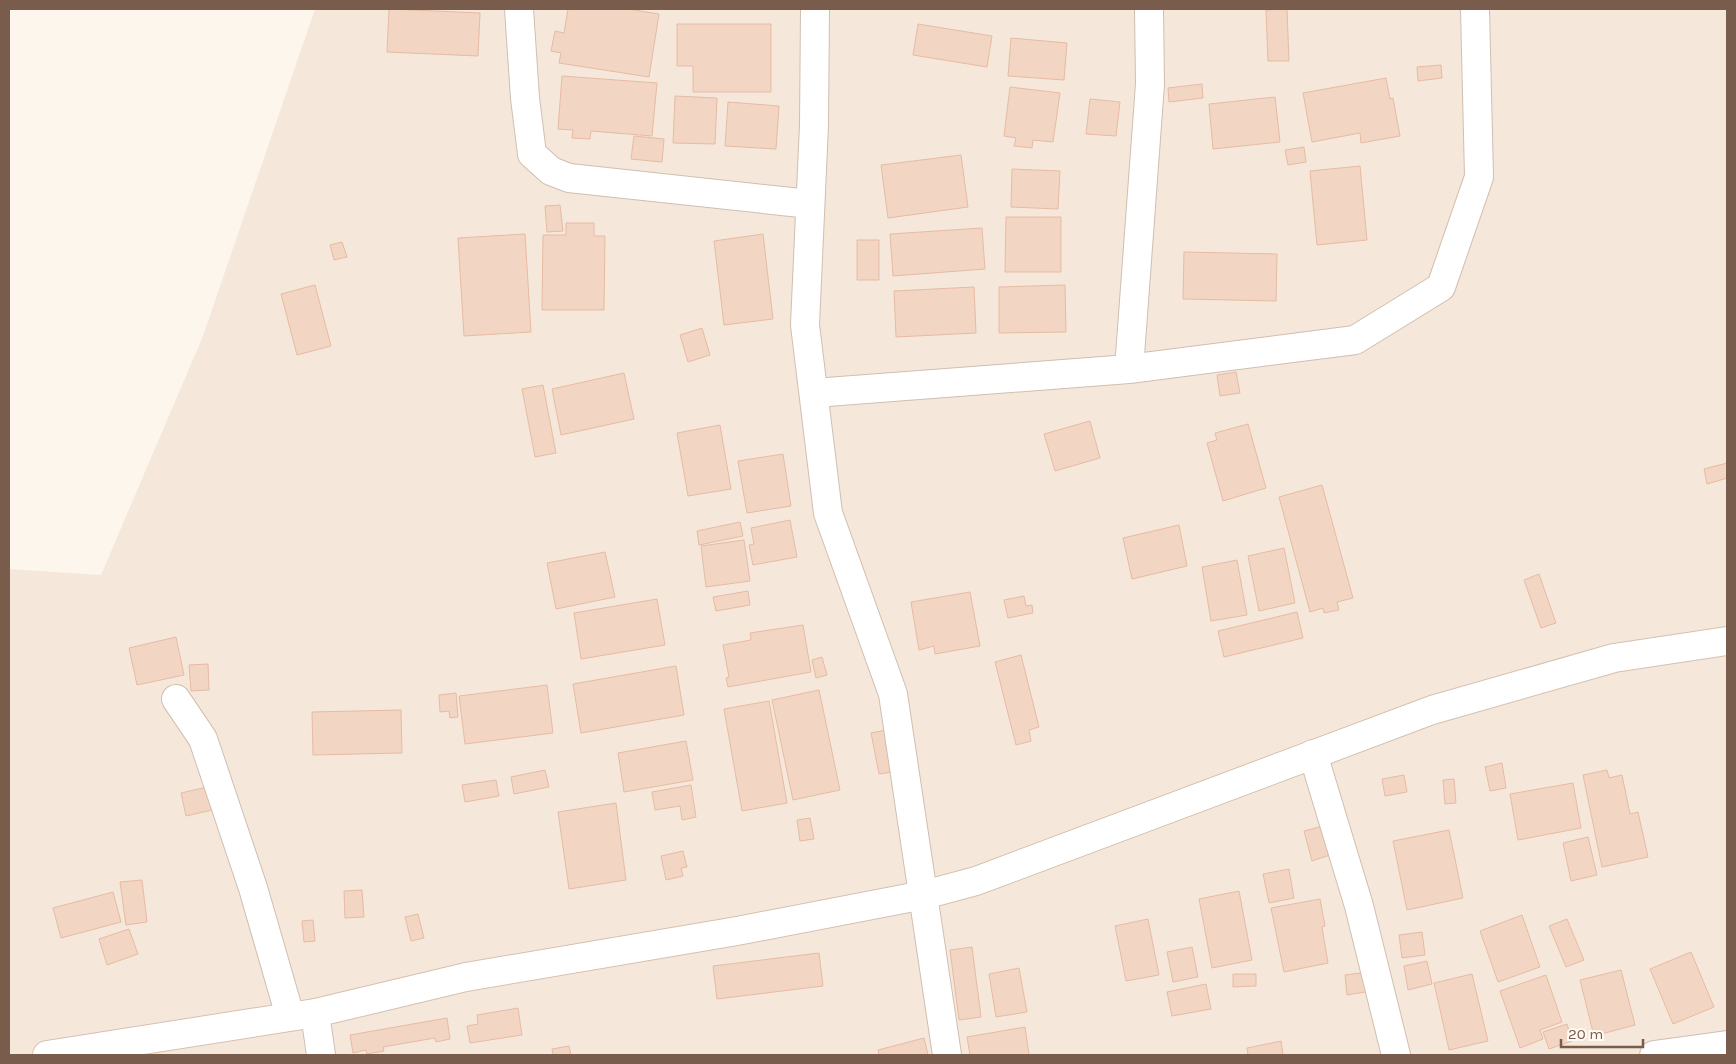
<svg xmlns="http://www.w3.org/2000/svg" width="1736" height="1064" font-family="Karla,sans-serif">
	<style>
		.residential { fill: #f5e8da }
		.building { fill: #f3d5c3; stroke: #e6bba3 }
		.lines { fill: none; stroke-linecap: round; stroke-linejoin: round }
		.street-casing { stroke: #d1beb0; stroke-width: 30 }
		.secondary-casing { stroke: #d6c0b0; stroke-width: 30 }
		.street { stroke: #fff; stroke-width: 28 }
		.secondary { stroke: #fff; stroke-width: 28 }
	</style>
	<rect width="100%" height="100%" fill="#fdf6ec"/>
	<path class="residential" d="M315,9H1727V1055H9V569L101,575L203,336Z"/>
	<path class="building" d="M389,9L480,13L478,56L387,52Z
		M568,9H628L659,14L649,77L559,63L561,53L551,51L555,31L564,33Z
		M1287,9L1289,61H1268L1266,10Z
		M677,24H771V92H693V66H677Z
		M918,24L992,36L987,67L913,55Z
		M1011,38L1067,43L1064,80L1008,76Z
		M1441,65L1442,78L1418,81L1417,67Z
		M562,76L657,83L652,136L591,131L590,139L572,138L573,130L558,129Z
		M1386,78L1390,99L1393,98L1400,136L1361,143L1360,133L1312,142L1303,93Z
		M1202,84L1203,98L1169,102L1168,88Z
		M1010,87L1060,93L1053,142L1033,140L1032,148L1014,146L1016,138L1004,136Z
		M675,96L717,98L715,144L673,143Z
		M1275,97L1280,142L1213,149L1209,104Z
		M1090,99L1120,102L1116,136L1086,134Z
		M728,102L779,106L776,149L725,146Z
		M634,136L664,139L662,162L631,159Z
		M1304,147L1306,162L1288,165L1285,150Z
		M961,155L968,207L888,218L881,165Z
		M1360,166L1367,240L1317,245L1310,171Z
		M1012,169L1060,171L1058,209L1011,207Z
		M560,205L563,231L547,232L545,206Z
		M1006,217H1061V272H1005Z
		M566,223H594V236H605L604,310H542L543,235H566Z
		M982,228L985,269L893,276L890,234Z
		M525,234L531,332L464,336L458,238Z
		M763,234L773,319L724,325L714,241Z
		M857,240H879V280H857Z
		M342,242L347,257L334,260L330,245Z
		M1184,252L1277,254L1276,301L1183,299Z
		M315,285L331,346L297,355L281,294Z
		M1065,285L1066,332L999,333V287Z
		M974,287L976,333L896,337L894,291Z
		M702,328L710,355L688,362L680,335Z
		M1236,372L1240,393L1220,396L1217,375Z
		M624,373L634,419L561,435L552,389Z
		M543,385L556,453L535,457L522,389Z
		M1090,421L1100,458L1055,471L1044,434Z
		M1248,424L1266,488L1223,501L1207,443L1217,440L1215,433Z
		M720,425L731,489L688,496L677,433Z
		M783,454L791,506L747,513L738,461Z
		M1727,463V478L1707,484L1704,469Z
		M1322,485L1353,598L1337,602L1339,610L1324,613L1323,608L1310,612L1279,497Z
		M790,520L797,557L753,565L749,545L754,544L751,528Z
		M740,522L743,536L699,545L697,531Z
		M1179,525L1187,566L1132,579L1123,538Z
		M744,540L750,581L706,587L701,546Z
		M1284,548L1295,603L1259,611L1248,556Z
		M605,552L615,597L556,609L547,563Z
		M1237,560L1247,615L1211,621L1202,567Z
		M1539,574L1556,623L1541,628L1524,580Z
		M748,591L750,605L716,611L713,597Z
		M970,592L980,646L935,654L934,646L919,650L911,602Z
		M1024,596L1026,606L1032,605L1033,613L1008,618L1004,600Z
		M657,599L665,645L581,659L574,613Z
		M1297,612L1303,638L1224,657L1218,631Z
		M803,625L811,672L728,687L726,678L729,677L723,645L751,640L750,633Z
		M176,637L184,675L137,685L129,648Z
		M1021,655L1039,727L1029,730L1031,741L1016,745L995,662Z
		M822,657L827,675L816,678L812,660Z
		M208,664L209,690L191,691L189,665Z
		M676,666L684,715L581,733L573,684Z
		M547,685L553,733L465,744L459,696Z
		M819,690L840,790L793,800L772,700Z
		M456,693L458,717L450,718L449,711L440,712L439,695Z
		M769,701L787,803L742,811L724,709Z
		M401,710L402,753L313,755L312,712Z
		M891,729L899,771L879,774L871,733Z
		M686,741L693,780L624,792L618,753Z
		M1502,763L1506,788L1490,791L1485,767Z
		M545,770L549,787L514,794L511,777Z
		M1607,770L1609,778L1622,775L1630,814L1638,812L1648,857L1602,867L1583,775Z
		M1404,775L1407,792L1385,796L1382,779Z
		M1454,779L1456,803L1445,804L1443,780Z
		M496,780L499,796L465,802L462,785Z
		M1573,783L1581,828L1518,840L1510,794Z
		M691,785L696,817L682,820L680,806L655,810L652,792Z
		M207,787L212,810L186,816L181,793Z
		M616,803L626,880L569,889L558,812Z
		M810,818L814,839L800,841L797,820Z
		M1327,825L1336,853L1312,861L1304,831Z
		M1449,830L1463,898L1407,910L1393,841Z
		M1588,837L1597,875L1571,881L1563,843Z
		M683,851L687,867L681,868L683,876L666,880L661,856Z
		M1289,869L1294,898L1269,903L1263,874Z
		M142,880L147,922L126,925L120,882Z
		M362,890L364,917L345,918L344,891Z
		M1239,891L1252,960L1212,968L1199,899Z
		M113,892L121,922L61,938L53,908Z
		M1320,899L1325,926L1322,927L1328,963L1284,972L1271,908Z
		M418,914L424,938L411,941L405,917Z
		M1522,915L1540,967L1498,982L1480,931Z
		M1148,919L1159,975L1126,981L1115,926Z
		M1567,919L1584,960L1566,967L1549,926Z
		M313,920L315,941L304,942L302,921Z
		M129,929L138,954L107,965L99,939Z
		M1422,932L1425,955L1402,958L1399,935Z
		M972,947L981,1017L959,1020L950,950Z
		M1192,947L1198,977L1173,982L1167,952Z
		M1691,952L1714,1007L1673,1024L1650,969Z
		M819,953L823,986L717,999L713,966Z
		M1427,961L1432,984L1408,990L1404,966Z
		M1019,968L1027,1012L996,1017L989,974Z
		M1621,970L1635,1025L1594,1036L1580,980Z
		M1368,972L1371,991L1347,995L1345,975Z
		M1233,974H1256V986L1233,987Z
		M1472,974L1488,1041L1449,1050L1434,983Z
		M1546,975L1562,1022L1540,1030L1543,1039L1520,1048L1500,991Z
		M1206,984L1211,1009L1172,1016L1167,992Z
		M518,1008L522,1035L470,1043L467,1026L478,1024L477,1015Z
		M447,1018L450,1039L436,1042L435,1038L383,1047L384,1051L367,1054L366,1050L353,1053L350,1035Z
		M1567,1024L1572,1041L1549,1049L1543,1032Z
		M1025,1027L1029,1055H970L967,1037Z
		M924,1038L928,1055H879L878,1050Z
		M1281,1041L1283,1055H1248L1247,1048Z
		M569,1046L571,1055H553L552,1049Z"/>
	<g class="lines">
		<g class="street-casing">
			<path id="street" d="M519,9L525,98L532,154L551,171L569,178L810,204
				M815,9L814,125L805,325L828,513L893,694L947,1055
				M1129,369L1150,84L1149,9
				M814,393L1129,369L1355,340L1441,287L1479,177L1475,9
				M176,699L203,739L253,888L290,1016
				M1313,754L1359,906L1396,1055
				M315,1013L321,1055
				M1654,1055L1727,1045"/>
		</g>
		<g class="secondary-casing">
			<path id="secondary" d="M47,1055L315,1013L466,977L737,931L924,895L976,881L1432,710L1614,658L1727,641"/>
		</g>
		<use href="#street" class="street"/>
		<use href="#secondary" class="secondary"/>
	</g>
	<rect width="1736" height="1064" fill="none" stroke="#7a5c4d" stroke-width="20"/>
	<path d="M1561 1039v8h82v-8" fill="none" stroke="#7a5c4d" stroke-width="2.5"/>
	<text x="1568" y="1039" font-size="15" fill="#7a5c4d" stroke="#fffaf3" stroke-width="4" paint-order="stroke">20 m</text>
</svg>
